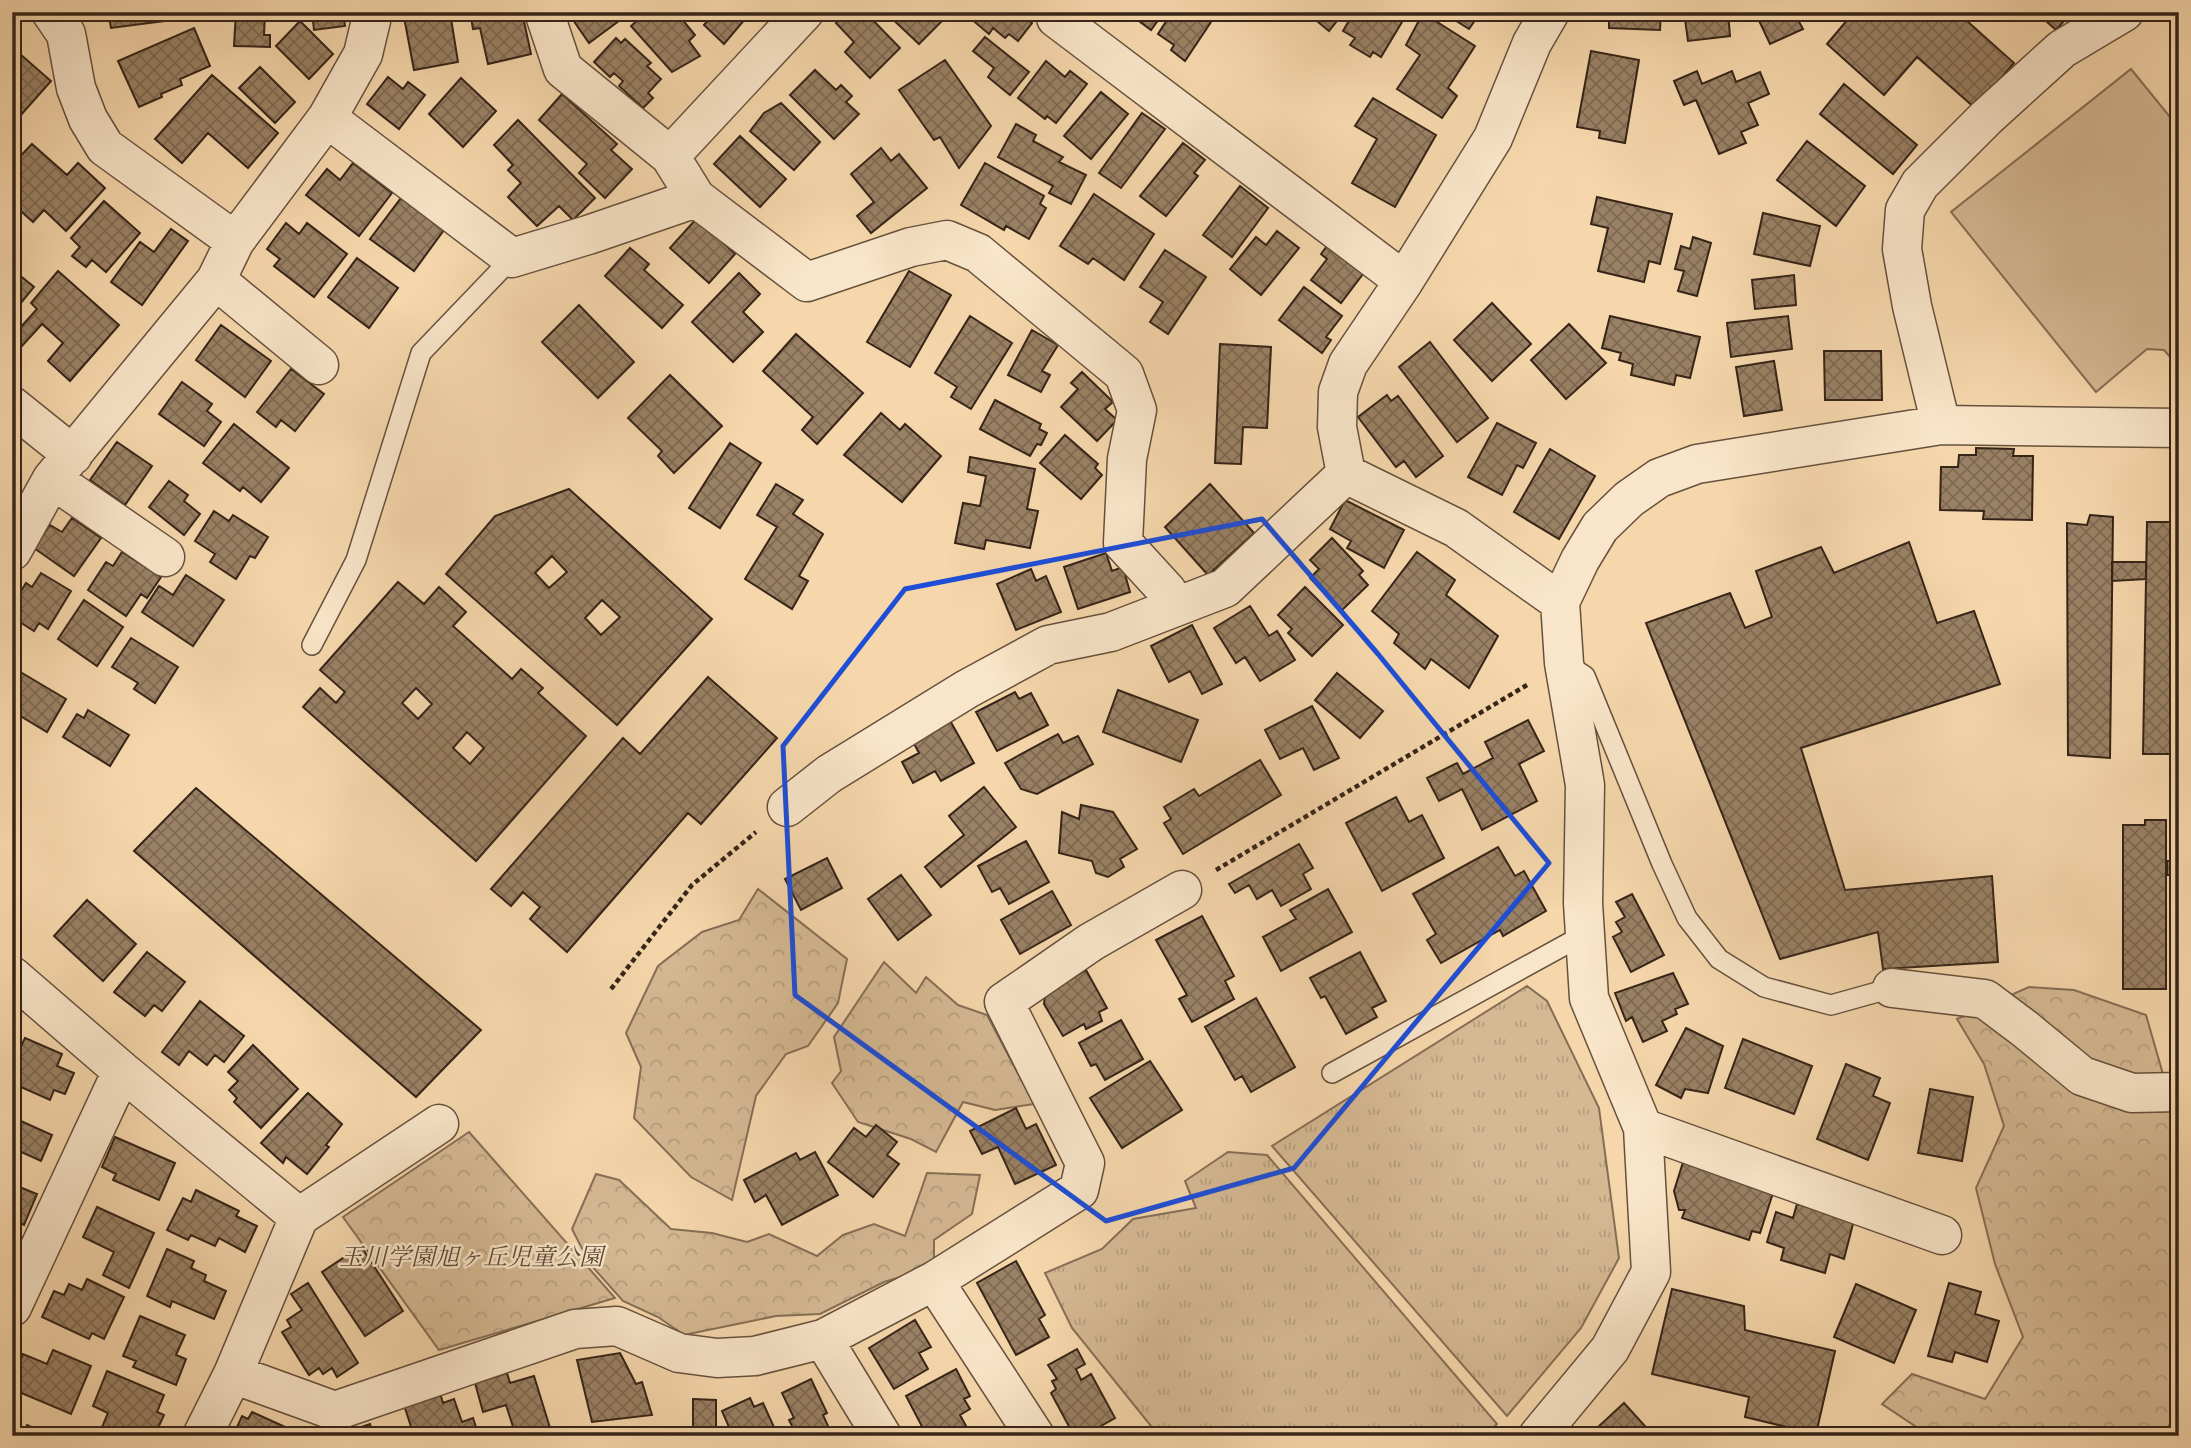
<svg xmlns="http://www.w3.org/2000/svg" width="2191" height="1448" font-family="'Sorts Mill Goudy','Noto Serif JP',serif">
	<style>
		.grass { fill: url(#grass-tufts); stroke: #866e56; stroke-width: 2 }
		.forest { fill: url(#forest-crowns); stroke: #866e56; stroke-width: 2 }
		.pitch { fill: #d5b993; stroke: #866e56; stroke-width: 2 }
		.building { fill: url(#building-cross-hatch); stroke: #362418; stroke-width: 2; fill-rule: evenodd }
		.lines { fill: none; stroke-linecap: round; stroke-linejoin: round }
		.service-casing { stroke: #66513d; stroke-width: 22 }
		.minor-casing { stroke: #66513d; stroke-width: 41 }
		.path { stroke: #362418; stroke-width: 4.5; stroke-dasharray: 5 3.5; stroke-linecap: butt }
		.service { stroke: #f9e5c9; stroke-width: 19 }
		.minor { stroke: #f9e5c9; stroke-width: 38 }
		.marked { fill: none; stroke: #1d4ed8; stroke-width: 5; stroke-linejoin: round }
		.labels { text-anchor: middle; stroke-width: 5; stroke-linejoin: round; paint-order: stroke }
		.park-label { font-size: 24px; font-style: italic; fill: #5e4937; stroke: #f9e5c9 }
	</style>
	<defs>
		<pattern id="grass-tufts" width="24" height="20" patternUnits="userSpaceOnUse" patternTransform="scale(1.75)"><rect width="24" height="20" fill="#d5b993"/><path d="M3 7l-1-3M5 7V3M7 7l1-3M15 17l-1-3M17 17v-4M19 17l1-3" fill="none" stroke="#b79f7e"/></pattern>
		<pattern id="forest-crowns" width="20" height="18" patternUnits="userSpaceOnUse" patternTransform="scale(1.75)"><rect width="20" height="18" fill="#d5b993"/><path d="M2 6a3 3 0 1 1 6 0M12 15a3 3 0 1 1 6 0" fill="none" stroke="#b79f7e"/></pattern>
		<pattern id="building-cross-hatch" width="8" height="8" patternUnits="userSpaceOnUse" patternTransform="scale(1.75)"><rect width="8" height="8" fill="#9a8165"/><path d="M0 0l8 8M0 8l8-8" fill="none" stroke="#7e6952"/></pattern>
	</defs>
	<rect width="100%" height="100%" fill="#f6d7ac"/>
	<filter id="stains"><feTurbulence type="fractalNoise" baseFrequency=".00286" numOctaves="4"/><feColorMatrix values="0 0 0 0 .2 0 0 0 0 .09 0 0 0 0 .02 0 0 0 .5 -.17"/></filter>
	<radialGradient id="worn" r=".72"><stop offset=".6" stop-color="#630" stop-opacity="0"/><stop offset="1" stop-color="#630" stop-opacity=".3"/></radialGradient>
	<path class="grass" d="M1527,986L1547,1001L1599,1108L1619,1258L1581,1328L1507,1416L1272,1146Z
		M1228,1152L1267,1155L1497,1424L1486,1436H1159L1072,1328L1045,1273L1102,1249L1133,1219L1196,1208L1185,1181Z"/>
	<path class="forest" d="M758,889L847,959L838,1003L808,1046L786,1054L756,1096L732,1200L691,1177L634,1118L641,1067L626,1033L658,966L702,932L739,920Z
		M884,962L916,993L926,977L958,1005L987,1015L1034,1104L995,1110L963,1102L936,1152L911,1139L858,1122L832,1083L841,1071L834,1037Z
		M2029,987L2074,990L2146,1015L2171,1102L2179,1110V1415L2159,1436H1930L1882,1404L1912,1374L1985,1399L2023,1337L1995,1264L1976,1188L2004,1126L1984,1064L1957,1019Z
		M469,1132L615,1298L439,1350L343,1217Z
		M927,1173L980,1175L972,1214L934,1240V1267L884,1282L820,1314L776,1316L684,1335L658,1317L623,1301L590,1264L572,1229L596,1174L619,1180L671,1229L712,1233L747,1242L769,1234L817,1256L843,1235L874,1224L905,1236Z"/>
	<path class="pitch" d="M2131,69L2179,128V367L2164,350L2147,349L2096,392L1951,212Z"/>
	<path class="building" d="M108,12H211V15L111,28Z
		M236,12H265L264,35H270V47L234,46Z
		M312,12H343L345,26L314,30Z
		M432,12H450L458,62L414,70L404,17Z
		M470,12H522L531,54L488,64L480,28L473,29Z
		M577,12H631L589,43L571,17Z
		M647,12H676L695,35L689,41L700,56L672,72L631,26Z
		M701,12H751L724,44L704,25L709,19Z
		M847,12H865L900,48L870,78L845,52L854,42L836,23Z
		M885,12H934L942,21L919,44Z
		M975,12H1028L1025,16L1032,23L1018,41L1009,34L1005,38L993,28L989,34L970,18Z
		M1127,12H1164L1151,30Z
		M1172,12L1217,13L1185,61L1171,50L1174,45L1158,34Z
		M1306,12H1344L1329,31Z
		M1354,12H1408L1381,57L1373,52L1370,57L1350,45L1355,38L1343,31Z
		M1442,12H1488L1483,20L1478,16L1469,29Z
		M1609,12H1661L1660,30L1609,28Z
		M1684,12H1728L1730,36L1688,41Z
		M1755,12H1806L1807,14L1797,18L1803,29L1770,44Z
		M1854,12H1957L2014,63L1975,108L1917,57L1884,95L1827,44Z
		M2036,12H2072L2056,30Z
		M1423,13L1475,46L1448,88L1457,96L1442,118L1397,89L1420,55L1406,45Z
		M300,21L333,54L309,79L276,46Z
		M194,28L210,66L180,79L182,85L161,94L162,97L139,107L118,61Z
		M985,37L1029,72L1010,95L988,77L994,68L973,51Z
		M616,38L621,43L625,39L651,63L647,66L661,79L648,93L653,98L643,108L619,86L623,81L614,73L610,77L594,62Z
		M12,47L51,81L12,125Z
		M1591,51L1639,60L1625,143L1599,138L1600,131L1577,127Z
		M945,60L991,126L959,168L940,137L934,140L899,90Z
		M1046,61L1065,77L1070,71L1087,84L1056,123L1047,116L1045,119L1018,98Z
		M260,67L295,102L275,123L239,88Z
		M815,70L836,90L841,85L852,96L846,102L859,114L834,139L790,95Z
		M1697,71L1702,84L1732,71L1736,82L1760,72L1769,94L1748,103L1758,125L1741,132L1746,143L1719,154L1696,100L1684,105L1674,81Z
		M212,75L278,133L248,168L208,133L182,163L155,139Z
		M388,77L403,89L408,82L425,95L399,129L367,104Z
		M461,78L496,111L463,147L429,114Z
		M1844,84L1917,145L1893,174L1820,114Z
		M1101,92L1128,114L1091,159L1064,136Z
		M562,94L617,144L611,150L632,169L605,198L579,173L587,164L539,120Z
		M1373,98L1436,135L1395,207L1352,183L1377,139L1355,126Z
		M781,103L820,142L794,170L750,131L764,113Z
		M1142,113L1165,129L1121,188L1099,173Z
		M518,120L595,198L573,220L559,206L537,226L508,197L521,183L508,170L513,165L494,145Z
		M1016,124L1036,135L1033,141L1063,157L1059,162L1086,175L1071,204L1049,193L1053,186L998,157Z
		M740,136L786,179L760,207L714,164Z
		M1807,141L1865,186L1836,226L1777,180Z
		M1183,143L1205,160L1194,173L1198,176L1166,216L1140,196Z
		M32,144L67,175L78,163L105,188L66,231L44,210L33,222L12,203V165Z
		M881,148L891,161L899,154L927,188L871,233L857,216L874,202L851,174Z
		M353,163L392,193L359,236L306,195L327,169L340,180Z
		M985,163L1044,196L1040,204L1046,208L1029,239L1006,226L1004,230L961,205Z
		M1240,186L1268,208L1232,257L1203,235Z
		M1094,194L1154,234L1124,280L1093,258L1088,264L1060,246Z
		M1597,197L1672,214L1660,264L1649,261L1644,282L1598,271L1608,228L1591,224Z
		M401,198L444,230L414,271L370,239Z
		M104,201L140,233L106,272L92,260L86,267L72,256L80,247L71,238Z
		M1763,213L1820,226L1810,266L1754,254Z
		M697,218L735,254L709,283L670,248Z
		M286,223L299,234L307,223L347,254L314,297L274,266L280,259L267,249Z
		M171,229L188,241L142,305L111,282L140,242L154,252Z
		M1277,231L1299,248L1261,295L1230,269L1256,237L1266,245Z
		M1693,237L1711,243L1697,296L1678,291L1684,271L1675,269L1681,246L1690,249Z
		M1327,246L1363,274L1341,303L1311,280L1327,259L1321,254Z
		M630,248L649,264L644,270L683,305L662,328L605,276Z
		M1165,250L1206,277L1168,334L1150,322L1163,302L1140,287Z
		M357,258L398,288L369,328L328,297Z
		M12,269L34,287L12,314Z
		M58,271L119,325L70,381L48,361L63,343L42,324L12,357V337L37,309L31,303Z
		M909,271L951,295L910,367L867,342Z
		M739,273L760,294L743,312L763,332L733,362L692,322Z
		M1794,275L1796,305L1755,309L1752,280Z
		M1304,287L1342,316L1326,337L1331,340L1322,353L1279,320Z
		M1492,303L1531,344L1492,381L1454,340Z
		M579,305L634,362L598,398L542,342Z
		M970,316L1012,343L971,409L951,397L957,387L935,373Z
		M1610,316L1700,337L1690,378L1676,375L1674,385L1631,375L1633,364L1619,360L1621,353L1602,348Z
		M1788,316L1792,349L1731,357L1727,323Z
		M1569,324L1606,363L1566,399L1531,360Z
		M221,325L271,361L245,397L196,360Z
		M1032,330L1058,345L1042,371L1050,375L1041,392L1008,375Z
		M796,334L863,393L817,444L802,430L813,417L763,371Z
		M1430,342L1488,418L1457,442L1399,367Z
		M1220,344L1271,347L1267,428L1243,427L1241,464L1215,463Z
		M1824,351H1881L1882,400H1825Z
		M1774,361L1782,410L1744,416L1736,367Z
		M291,369L324,394L295,431L281,420L276,427L257,412Z
		M1082,372L1113,402L1105,409L1117,420L1097,441L1061,407L1078,389L1071,383Z
		M670,375L722,426L674,473L658,456L662,451L628,418Z
		M182,382L212,404L207,411L221,422L204,446L159,414Z
		M1387,395L1391,401L1398,396L1443,456L1416,477L1404,461L1396,467L1358,417Z
		M995,400L1041,424L1039,429L1047,433L1041,445L1037,444L1030,456L980,429Z
		M881,413L900,430L905,424L941,456L902,502L844,455Z
		M1497,423L1536,443L1523,468L1517,465L1502,495L1468,477Z
		M234,424L289,468L261,502L243,487L240,491L203,463Z
		M1065,435L1098,464L1095,468L1102,475L1081,499L1040,463Z
		M117,442L152,466L125,505L90,480Z
		M730,443L761,463L720,528L689,508Z
		M1976,448L2014,449L2013,456H2033L2032,520L1983,519L1984,511L1940,510L1941,467H1958L1959,455H1976Z
		M1550,449L1595,476L1559,539L1514,512Z
		M970,457L1035,469L1027,509L1038,511L1030,548L986,540L984,549L955,543L963,503L980,506L986,476L968,472Z
		M169,481L188,495L184,501L200,514L184,535L149,507Z
		M776,484L803,500L793,514L823,534L799,576L808,581L792,609L745,579L777,527L757,515Z
		M1210,484L1254,533L1208,575L1165,527Z
		M569,489L712,619L617,725L446,574L495,516ZM552,556L567,572L549,588L535,573ZM602,600L620,617L601,635L585,618Z
		M1345,500L1404,530L1384,568L1347,548L1351,541L1330,529Z
		M214,511L229,521L233,515L268,537L255,558L250,556L236,579L210,562L215,554L195,541Z
		M2090,515L2113,517L2110,758L2068,755L2067,523L2087,525Z
		M72,518L101,538L74,576L34,548L50,525L62,532Z
		M2147,522H2174L2176,533H2179V754H2143Z
		M1332,538L1363,571L1359,575L1368,585L1341,611L1310,578L1319,569L1310,560Z
		M1909,542L1937,623L1974,611L2000,684L1801,748L1845,890L1992,876L1998,962L1883,969L1878,932L1780,959L1646,623L1730,593L1745,628L1772,617L1756,571L1821,547L1834,573Z
		M122,552L161,577L147,598L141,594L126,616L88,590L106,562L113,566Z
		M1417,552L1455,580L1446,595L1498,636L1469,688L1431,659L1425,669L1394,643L1399,634L1372,611Z
		M1106,553L1112,571L1123,567L1130,592L1078,609L1064,567Z
		M2112,562H2146V579L2112,581Z
		M1031,569L1036,581L1046,576L1061,612L1016,630L997,584Z
		M41,573L71,591L48,629L39,623L34,631L12,617V606L26,583L32,587Z
		M186,575L224,600L193,646L142,612L159,586L173,595Z
		M398,582L424,604L439,587L466,612L453,626L512,679L521,669L543,688L538,693L586,736L476,861L303,707L320,688L336,703L345,692L320,670ZM416,688L432,704L418,719L402,703ZM467,732L484,748L470,764L453,748Z
		M1305,587L1343,625L1312,656L1288,633L1292,629L1278,615Z
		M84,600L123,627L97,666L58,639Z
		M1250,606L1269,636L1277,631L1295,660L1260,681L1245,657L1236,663L1214,628Z
		M1192,625L1222,684L1202,694L1190,671L1169,682L1151,646Z
		M131,638L178,667L155,703L134,689L138,683L112,667Z
		M12,667L66,699L47,732L12,711Z
		M1337,673L1383,711L1360,738L1315,700Z
		M708,677L777,738L701,824L688,813L567,952L530,919L540,907L523,892L511,906L491,889L623,738L640,754Z
		M1118,690L1198,720L1181,762L1103,732Z
		M1015,692L1019,699L1031,693L1048,725L997,751L976,712Z
		M1312,706L1339,758L1314,770L1303,748L1280,759L1265,730Z
		M88,710L129,735L110,766L63,737L77,714L84,718Z
		M948,717L974,763L941,781L935,771L913,783L902,762L919,753L911,738Z
		M1528,720L1544,751L1519,764L1537,801L1482,830L1462,789L1439,801L1427,778L1457,763L1463,774L1493,758L1485,742Z
		M1058,734L1063,743L1078,736L1093,764L1037,794L1021,789L1005,763Z
		M1260,760L1281,795L1183,854L1164,823L1171,819L1164,807L1194,789L1199,796Z
		M984,787L1016,827L941,887L925,867L964,835L949,816Z
		M196,788L481,1030L416,1097L134,851Z
		M1396,797L1409,822L1422,815L1444,858L1382,891L1346,823Z
		M1081,805L1113,812L1137,849L1120,859L1124,867L1108,877L1096,873L1092,861L1059,853L1062,812L1079,819Z
		M2145,820H2166V989H2123V825H2145Z
		M1026,841L1049,882L1009,904L1000,888L992,892L978,866Z
		M1299,844L1313,868L1303,874L1311,889L1281,906L1272,890L1257,899L1249,885L1235,893L1229,884Z
		M1498,847L1515,876L1524,871L1546,911L1503,936L1500,930L1441,963L1427,940L1436,934L1413,894Z
		M827,858L842,888L801,910L785,879Z
		M2167,861H2179V875H2167Z
		M901,875L931,915L898,940L868,899Z
		M1328,889L1352,932L1281,971L1263,937L1296,919L1290,910Z
		M1052,891L1071,925L1020,954L1001,920Z
		M1632,894L1664,955L1631,972L1613,937L1622,932L1616,922L1625,917L1616,902Z
		M87,900L136,944L103,981L54,936Z
		M1202,916L1234,976L1225,981L1234,999L1192,1022L1179,999L1187,995L1156,940Z
		M147,952L185,982L162,1011L154,1005L145,1016L114,992Z
		M1360,952L1386,1001L1372,1008L1377,1017L1346,1034L1325,996L1321,998L1310,978Z
		M1086,970L1107,1008L1099,1012L1102,1021L1086,1029L1084,1024L1063,1036L1044,1004L1045,994Z
		M1673,973L1688,1004L1675,1009L1677,1014L1662,1021L1667,1031L1643,1042L1632,1017L1626,1021L1615,993Z
		M1256,998L1295,1067L1251,1092L1242,1076L1235,1080L1205,1027Z
		M200,1001L244,1036L224,1062L215,1055L207,1065L189,1051L179,1065L162,1052Z
		M1121,1020L1143,1059L1105,1080L1096,1064L1091,1066L1079,1043Z
		M1686,1028L1723,1046L1708,1093L1685,1089L1681,1098L1656,1085Z
		M25,1038L62,1054L57,1066L74,1073L65,1094L54,1090L50,1100L12,1083V1065Z
		M1743,1039L1812,1066L1794,1114L1725,1088Z
		M253,1045L298,1089L261,1128L234,1102L237,1098L229,1090L238,1081L228,1072Z
		M1150,1061L1182,1110L1122,1148L1090,1098Z
		M1846,1064L1880,1078L1873,1096L1890,1103L1868,1160L1817,1139Z
		M1930,1089L1973,1097L1962,1161L1918,1153Z
		M308,1093L342,1124L326,1145L329,1147L307,1174L286,1157L283,1163L261,1143Z
		M1016,1108L1026,1129L1036,1124L1056,1165L1015,1184L998,1147L982,1154L970,1131Z
		M12,1117L52,1135L41,1161L17,1150L12,1159Z
		M876,1125L897,1142L887,1155L899,1164L873,1197L828,1162L854,1128L866,1137Z
		M115,1137L175,1163L159,1200L113,1180L116,1174L102,1167Z
		M815,1152L838,1195L782,1225L766,1195L755,1202L744,1180L796,1153L800,1160Z
		M1684,1159L1774,1190L1760,1233L1752,1231L1749,1240L1682,1218L1685,1210H1679L1674,1191Z
		M12,1184L37,1194L24,1225L12,1220Z
		M196,1190L239,1211L236,1216L257,1226L245,1252L219,1238L215,1246L191,1235L188,1240L167,1230L183,1198L191,1202Z
		M1797,1204L1854,1220L1844,1259L1830,1254L1825,1273L1781,1260L1784,1248L1767,1242L1776,1212L1793,1218Z
		M97,1207L154,1233L129,1288L103,1275L114,1252L83,1237Z
		M361,1246L403,1311L365,1336L322,1272Z
		M167,1249L194,1261L191,1268L206,1275L204,1281L226,1291L214,1319L172,1301L170,1307L147,1296Z
		M1016,1261L1045,1315L1039,1319L1049,1337L1016,1355L977,1283Z
		M87,1279L124,1297L104,1339L92,1333L89,1339L42,1317L54,1291L64,1295L69,1284L82,1290Z
		M308,1283L358,1363L337,1377L332,1368L323,1374L319,1368L309,1375L282,1332L291,1327L287,1320L302,1310L291,1294Z
		M1949,1283L1981,1292L1975,1314L1999,1321L1987,1362L1955,1352L1952,1362L1928,1356Z
		M1856,1284L1916,1310L1894,1363L1834,1337Z
		M1672,1289L1744,1306L1745,1330L1835,1351L1816,1434L1745,1417L1749,1397L1652,1374Z
		M140,1316L185,1335L176,1355L186,1359L176,1385L133,1367L136,1361L123,1356Z
		M915,1320L931,1347L919,1353L928,1369L894,1389L869,1348Z
		M1077,1349L1085,1364L1076,1369L1081,1380L1091,1374L1115,1418L1083,1436L1079,1429L1072,1432L1051,1393L1056,1389L1052,1381L1057,1379L1048,1365Z
		M53,1350L91,1366L71,1414L12,1389V1380L23,1354L47,1364Z
		M620,1353L636,1384L642,1382L652,1415L592,1422L577,1360Z
		M956,1369L970,1396L964,1399L970,1409L960,1415L966,1426L949,1436H927L906,1396Z
		M107,1371L164,1395L157,1412L164,1415L158,1428L165,1432L164,1436H110L100,1432L108,1413L93,1406Z
		M507,1373L510,1383L534,1376L551,1431L534,1436H516L506,1405L483,1412L475,1383Z
		M811,1379L827,1413L823,1415L828,1426L819,1431L821,1436H797L789,1420L794,1418L782,1393Z
		M440,1393L443,1403L454,1399L462,1422L473,1418L479,1436H414L404,1405Z
		M750,1398L754,1407L763,1403L778,1436H725L723,1431L729,1427L722,1411Z
		M693,1399L716,1400V1436H678V1431H693Z
		M1624,1403L1654,1436H1606L1598,1427Z
		M252,1412L305,1436H233L242,1416L248,1419Z
		M370,1424L374,1436H335Z
		M27,1425L50,1436H12V1430L23,1435Z"/>
	<g class="lines">
		<g class="service-casing">
			<path id="service" d="M312,645L356,560L421,353L512,258
				M1568,665L1585,676L1662,864L1687,918L1719,959L1764,987L1831,1005L1892,988
				M1332,1073L1585,934"/>
		</g>
		<g class="minor-casing">
			<path id="minor" d="M51,12L66,34L76,88L88,119L105,147L235,241
				M544,12L563,69L670,156
				M804,12L670,156L696,198L807,282L911,247L947,240L978,253L1124,374L1137,410L1127,459L1123,543L1167,591L1173,608
				M1550,12L1532,43L1493,138L1404,281L1348,364L1338,392L1337,427L1346,474L1456,528L1560,602
				M1056,18L1404,281
				M327,118L512,258L588,235L696,198
				M216,280L319,365
				M12,406L73,455
				M1941,425L1912,306L1902,249L1905,210L1920,184L1987,117L2062,49L2124,12
				M52,479L165,557
				M12,551L52,479L216,280L235,241L327,118L363,54L373,12
				M787,807L829,774L967,689L1048,645L1111,632L1225,588L1346,474
				M12,976L122,1071L299,1217
				M1892,988L1985,999L2025,1029L2082,1076L2132,1093L2179,1092
				M1643,1128L1942,1235
				M934,1281L1035,1436
				M12,1307L122,1071
				M823,1339L882,1436
				M233,1374L335,1411L575,1329L617,1326L679,1353L717,1358L755,1356L823,1339L934,1281L1079,1190L1085,1163L1004,1002L1091,942L1182,890
				M202,1436L233,1374L299,1217L439,1124
				M1538,1436L1610,1349L1651,1272L1643,1128L1589,998L1583,903L1585,785L1564,663L1560,602L1580,560L1600,527L1629,499L1659,478L1697,464L1941,425L2179,428"/>
		</g>
		<path class="path" d="M1216,870L1527,685
			M611,989L692,885L756,832"/>
		<use href="#service" class="service"/>
		<use href="#minor" class="minor"/>
	</g>
	<path class="marked" d="M1262,519L1378,654L1549,863L1294,1168L1106,1221L795,995L783,746L905,589Z"/>
	<g class="labels">
		<g class="park-label">
			<text x="471" y="1265">玉川学園旭ヶ丘児童公園</text>
		</g>
	</g>
	<rect width="2191" height="1448" fill="none" stroke="#f6d7ac" stroke-width="42"/>
	<rect x="14" y="14" width="2163" height="1420" fill="none" stroke="#362418" stroke-width="3.5"/>
	<rect x="21" y="21" width="2149" height="1406" fill="none" stroke="#362418" stroke-width="2"/>
	<rect width="100%" height="100%" filter="url(#stains)"/>
	<rect width="100%" height="100%" fill="url(#worn)"/>
</svg>
